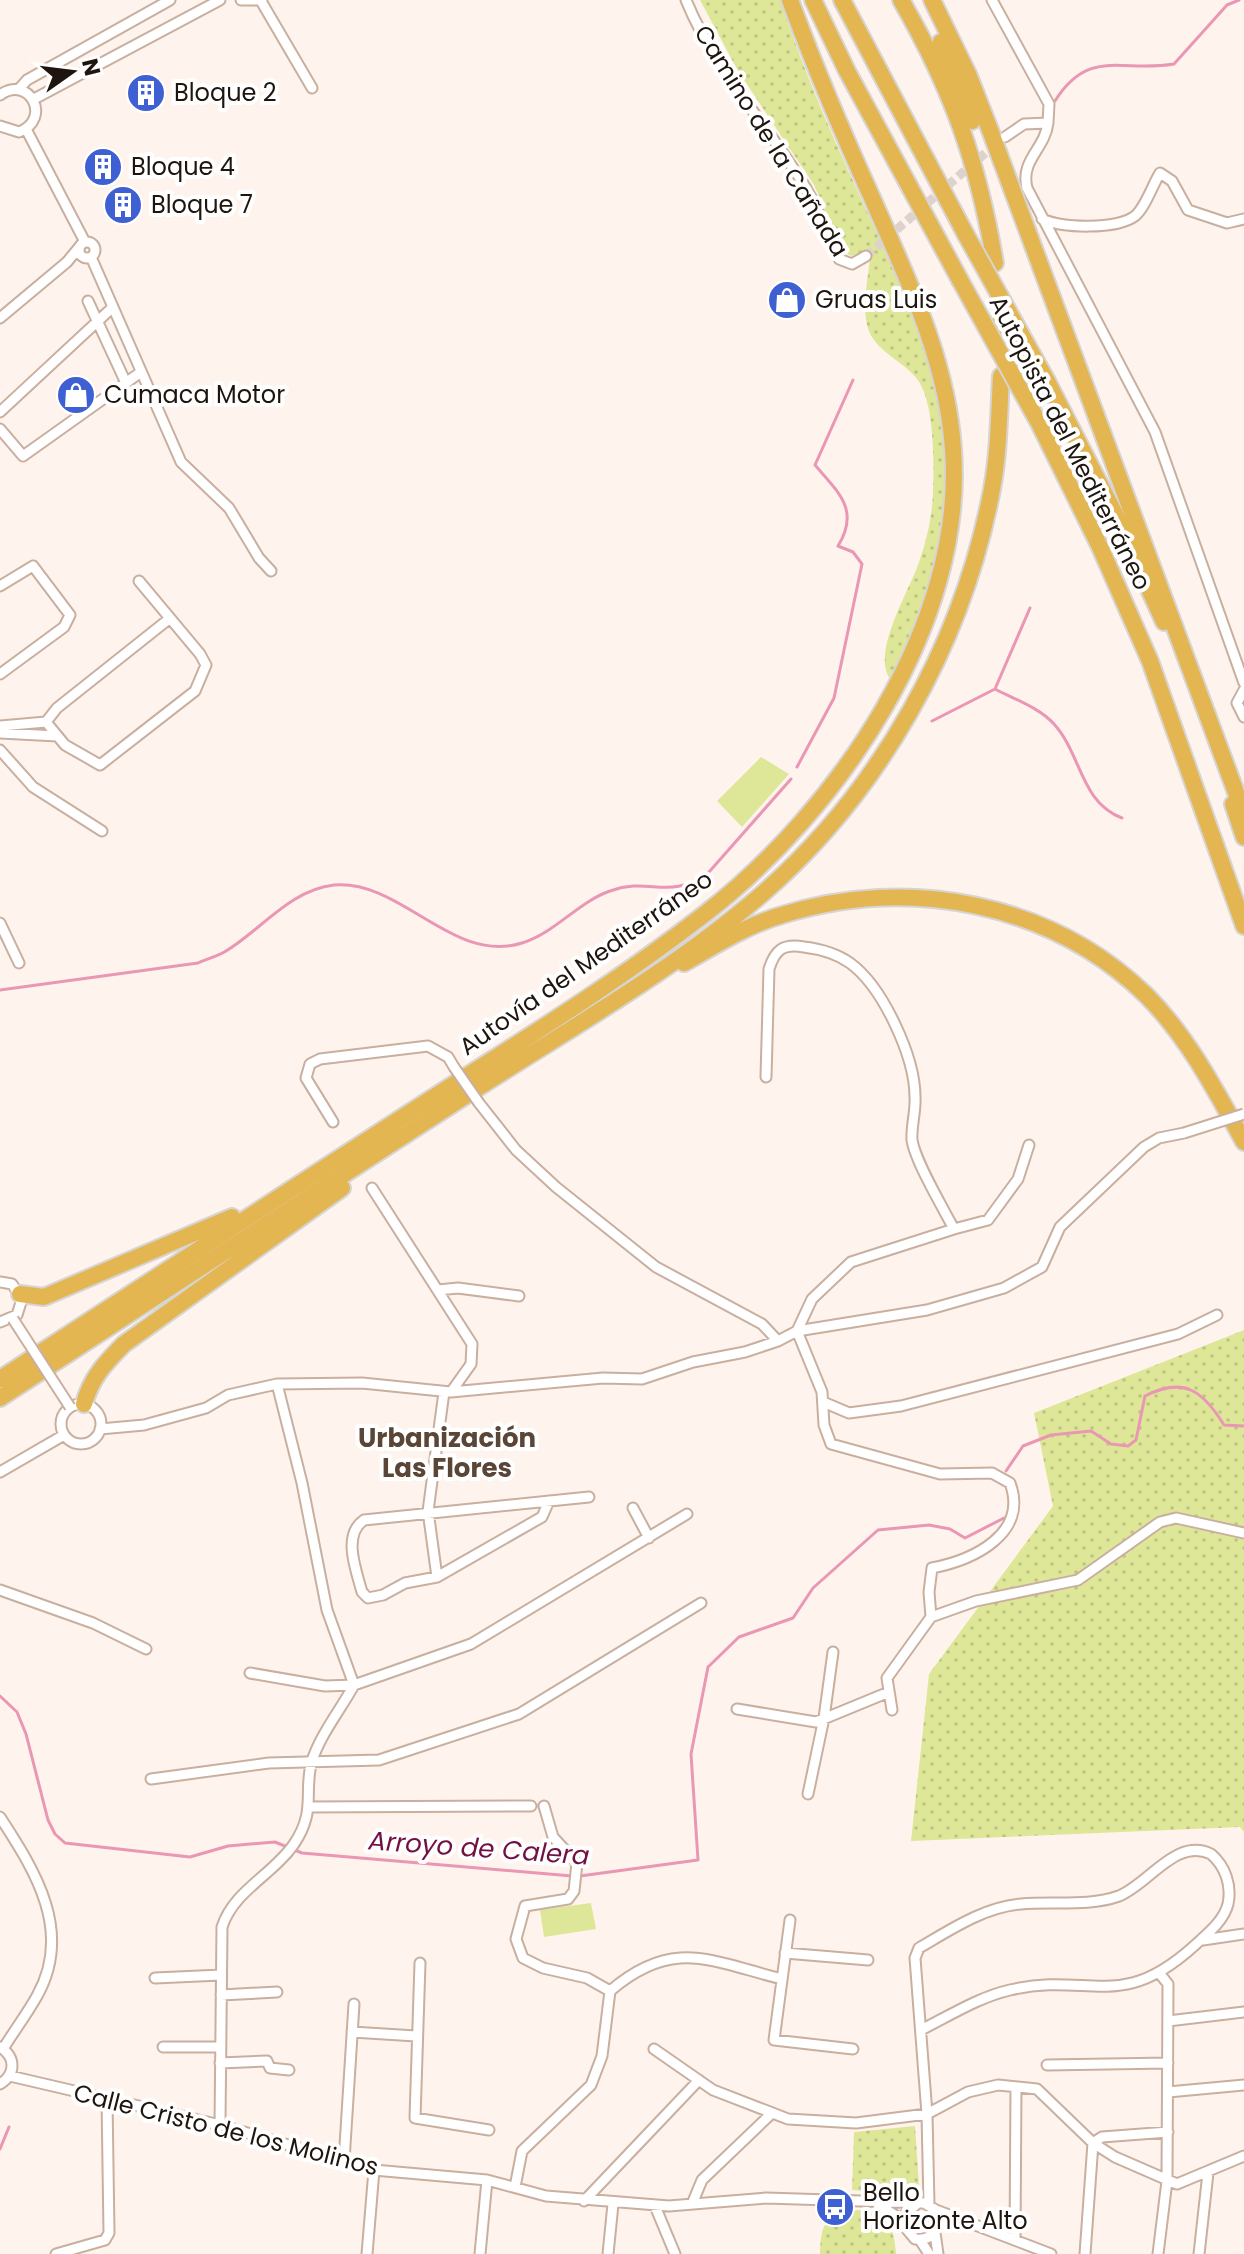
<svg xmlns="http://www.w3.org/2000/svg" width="1244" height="2254" font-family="Poppins,sans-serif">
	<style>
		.grass { fill: url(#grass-dots) }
		.pitch { fill: #dee798 }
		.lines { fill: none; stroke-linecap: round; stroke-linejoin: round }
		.stream { stroke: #ea96b5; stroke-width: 3 }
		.street-tunnel { stroke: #ddd3cc; stroke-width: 9; stroke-dasharray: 9 4.5; stroke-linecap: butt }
		.street-casing { stroke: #c9af9f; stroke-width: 13 }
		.highway-casing { stroke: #d6d5d4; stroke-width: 20 }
		.street { stroke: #fff; stroke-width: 9 }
		.highway { stroke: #e4b651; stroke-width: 16 }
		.street-bridge-casing { stroke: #c9af9f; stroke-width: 13; stroke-linecap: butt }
		.highway-bridge-casing { stroke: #d6d5d4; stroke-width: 20; stroke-linecap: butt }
		.street-bridge { stroke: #fff; stroke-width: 9 }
		.highway-bridge { stroke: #e4b651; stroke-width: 16 }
		.labels { text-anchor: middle; stroke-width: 8; stroke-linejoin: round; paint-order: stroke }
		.poi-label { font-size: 24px; fill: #1e150f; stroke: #fff; text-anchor: start }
		.street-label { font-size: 24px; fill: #1e150f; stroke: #fff }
		.neighbourhood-label { font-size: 26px; font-weight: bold; fill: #5a4536; stroke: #fff }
		.water-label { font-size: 26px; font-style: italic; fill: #731043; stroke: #fff }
	</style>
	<defs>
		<pattern id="grass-dots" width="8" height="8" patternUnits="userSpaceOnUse" patternTransform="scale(2)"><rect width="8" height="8" fill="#dee798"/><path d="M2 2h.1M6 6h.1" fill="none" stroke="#bec582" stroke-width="1.8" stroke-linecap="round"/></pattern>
	</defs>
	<rect width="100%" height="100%" fill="#fff4ed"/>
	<path class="grass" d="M700,0H780C805,75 837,147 870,218C894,271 920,325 934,381C959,481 939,591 891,680C870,655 908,593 918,565C926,543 932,518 933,493C934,464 935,402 917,379C905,363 882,354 872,337C859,315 868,281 870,258L863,252L851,256L844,252L814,185L738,71Z
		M1244,1330V1832L1240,1827L911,1841L929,1674L1053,1506L1034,1413Z
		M915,2126L919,2185L910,2195L852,2190L854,2132Z
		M857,2210C885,2211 895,2227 896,2254H820C821,2221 825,2217 857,2210Z"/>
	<path class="pitch" d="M761,757L789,774L742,827L717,801Z
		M591,1903L596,1929L544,1937L540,1910Z"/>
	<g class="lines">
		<path class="stream" d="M1055,101C1089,47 1122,73 1174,64L1227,5L1239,0
			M995,689L1030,608
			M932,721L995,689C1014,699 1040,708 1054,724C1082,755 1080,802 1122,818
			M797,767L834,698L862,564L853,552L838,546C860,510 839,493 815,465L853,380
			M0,990L198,963C207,959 218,956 226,951C262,929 290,890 334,885C401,879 453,965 522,943C555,933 578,902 610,891C651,876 668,902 709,872L791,779
			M1006,1471L1023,1446L1051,1435L1091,1431L1111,1444L1128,1446L1136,1440L1145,1396C1184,1376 1203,1391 1224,1425L1244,1426
			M0,1696L17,1712L26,1734L48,1820L55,1834L65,1843L190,1857L228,1846L275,1842L302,1853L572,1876
			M580,1876L698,1860L691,1754L708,1667L739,1637L793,1618L813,1588L878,1530L929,1525L950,1529L965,1538L1004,1518
			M0,2149L9,2127"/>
		<path class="street-tunnel" d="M866,256L997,143"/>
		<g class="street-casing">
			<path id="street" d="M241,0H262
				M686,0C712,64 758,114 795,171C814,198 826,229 839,259L852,264L866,256
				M992,0L1049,104L1048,123L1024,124L1005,137
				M261,1L312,88
				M19,89L27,80L170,0
				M0,95C29,74 53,119 19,132L0,126
				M34,99L220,0
				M1048,123C1045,149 1020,160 1027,188L1155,432L1244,683
				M26,129L85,242
				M1042,219C1062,228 1116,230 1135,216C1145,208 1153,184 1160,173L1172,181L1188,210L1227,223L1244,219
				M79 250a8 8 0 1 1 16 0a8 8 0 1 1-16 0Z
				M91,257L181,462L229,508L259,558L271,571
				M88,301L126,383
				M0,318L67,262L81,245
				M0,412L113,307
				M0,429L23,456L141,372
				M0,586L33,566L70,615L64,627L0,674
				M1244,690L1237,703L1244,717
				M46,722L65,745L100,765L195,691L206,665L200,654L139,581
				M46,722L57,708L169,619
				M0,726L46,722
				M0,733L57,736
				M0,750L33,787L102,831
				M0,923L19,963
				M479,1103L516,1150L556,1187L656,1267L762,1324L778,1341
				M333,1122L306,1078L310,1064L320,1059L428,1046L448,1057L454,1067
				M372,1188L472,1344L471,1364L451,1392
				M954,1229L988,1220L1018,1179L1029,1145
				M0,1282L12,1284L22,1299L17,1315L0,1322
				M438,1290L458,1288L519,1296
				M797,1331L822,1392L824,1425L831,1444L940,1474L992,1473L1010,1483C1029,1534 973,1560 932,1568L929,1592L931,1617L887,1678L892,1710
				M797,1331L927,1310L1004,1288L1042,1267L1060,1227L1144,1147L1159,1138L1184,1133
				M823,1402L849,1413L901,1406L1178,1334L1217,1315
				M61 1424a20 20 0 1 1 40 0a20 20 0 1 1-40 0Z
				M100,1429L144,1425L206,1408L228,1395L277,1384L362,1383L451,1392L603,1378L642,1379L693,1362L745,1352L778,1341L797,1331L812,1299L851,1262L954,1229C943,1208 915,1161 912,1140C911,1126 916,1111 915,1097C915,1057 883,987 850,963C836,953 820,949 804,947C783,943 775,950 769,969L766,1077
				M0,1472L64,1435
				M549,1501L542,1517L437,1577L405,1583L383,1595L368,1598L362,1592C356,1570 342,1535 364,1520L589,1497
				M633,1508L649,1538
				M437,1577L428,1511L444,1392
				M0,1590L93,1623L146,1649
				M931,1617L976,1601L1078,1580L1160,1522L1176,1518L1244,1533
				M250,1673L325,1686L354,1685L471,1644L687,1514
				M737,1709L816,1722L889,1692
				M151,1779L269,1763L379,1760L519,1714L701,1603
				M808,1794L824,1718L833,1652
				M544,1806L553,1837L577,1863L574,1891L568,1899L525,1906L516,1939L523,1958L543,1968L587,1978L610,1991
				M309,1807L531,1806
				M0,1817C36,1872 73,1932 37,1996C27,2014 14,2031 3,2049
				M790,1920L774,2040L853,2049
				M1203,1940L1244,1934
				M785,1953L868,1960
				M420,1963L415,2118L489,2130
				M155,1978L221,1975
				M610,1991C673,1937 710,1961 782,1979
				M221,1995L277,1992
				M1168,2021L1244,2012
				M921,2030C949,2016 979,1997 1010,1990C1089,1971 1119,2014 1194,1946C1206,1935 1224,1921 1228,1904C1232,1885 1225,1866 1211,1854C1176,1837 1149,1884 1119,1896C1088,1907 1053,1901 1021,1904C984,1907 950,1930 919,1948L915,1958L927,2114L929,2205
				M352,2032L416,2036
				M0,2047C16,2057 16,2074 0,2084
				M163,2047H220
				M654,2049L713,2090L788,2119L856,2123L927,2114L968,2092L998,2085L1037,2089L1093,2143L1115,2157L1177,2184L1244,2156
				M220,2063L267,2061L270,2068L289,2070
				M1047,2065L1168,2063
				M10,2076L220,2125L374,2170L487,2180L546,2196L669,2206L766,2198L924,2203L936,2210C941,2228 935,2241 915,2239L905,2227L906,2213L917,2204
				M1168,2092L1244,2085
				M220,2125L222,1927C234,1890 273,1875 294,1844C317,1810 303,1791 312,1761C320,1735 341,1709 354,1685L327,1610L302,1483L277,1384
				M344,2161L354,2004
				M515,2187L522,2151L591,2085L602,2056L610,1991
				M584,2201L699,2080
				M692,2204L702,2180L772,2113
				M878,2204L905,2222
				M655,2206L675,2254
				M936,2210L1051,2254
				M935,2233L938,2254
				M920,2240L929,2254
				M1015,2240L1016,2087
				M56,2254L105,2240L109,2233L107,2099
				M367,2254L374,2170
				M480,2254L487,2180
				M608,2254L613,2204
				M1085,2254L1093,2143L1102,2137L1168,2132
				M1158,2254L1167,2181L1168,1984L1160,1974
				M1199,2254L1208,2173"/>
		</g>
		<g class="highway-casing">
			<path id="highway" d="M813,0L847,71L960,280
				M842,0L966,235
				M901,0C952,89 978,162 995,263
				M932,0L968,74L990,130L1244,814
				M941,42L972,121
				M1001,315V330
				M1047,381L1115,514L1164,622
				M1040,425L1100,547L1150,661L1244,926
				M1233,804L1244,837
				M684,963C716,945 747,925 782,915C908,876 1050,902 1146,995C1188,1037 1216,1091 1244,1142
				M20,1294L44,1297L232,1217
				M0,1379C129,1295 257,1211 386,1128C493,1058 605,992 706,913C839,809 966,624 953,449C947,360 908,280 873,200C843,134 815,68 790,0
				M0,1398C153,1297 308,1198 462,1098C562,1033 670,973 761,895C880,792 963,643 992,489C999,452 999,414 1001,376
				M84,1404C91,1378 105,1363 124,1344L342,1188"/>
		</g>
		<use href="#street" class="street"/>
		<use href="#highway" class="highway"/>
		<g class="street-bridge-casing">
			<path id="street-bridge" d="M454,1067L479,1103
				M1184,1133L1244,1114
				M13,1319L70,1407"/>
		</g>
		<g class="highway-bridge-casing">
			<path id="highway-bridge" d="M966,235L1047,381
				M960,280L1040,425"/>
		</g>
		<use href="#street-bridge" class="street-bridge"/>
		<use href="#highway-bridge" class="highway-bridge"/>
	</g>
	<defs>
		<g id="building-disc" transform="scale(2)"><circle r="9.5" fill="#3f60d2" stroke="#fff"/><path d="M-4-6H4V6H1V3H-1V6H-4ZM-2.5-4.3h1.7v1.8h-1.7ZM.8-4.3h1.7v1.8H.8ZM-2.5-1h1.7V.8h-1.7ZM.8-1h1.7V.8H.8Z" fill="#fff"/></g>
		<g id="shop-disc" transform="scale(2)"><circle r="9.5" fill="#3f60d2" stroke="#fff"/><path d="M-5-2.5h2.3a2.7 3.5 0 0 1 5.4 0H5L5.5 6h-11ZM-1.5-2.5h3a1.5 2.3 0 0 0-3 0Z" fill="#fff"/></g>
		<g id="bus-disc" transform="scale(2)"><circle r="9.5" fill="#3f60d2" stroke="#fff"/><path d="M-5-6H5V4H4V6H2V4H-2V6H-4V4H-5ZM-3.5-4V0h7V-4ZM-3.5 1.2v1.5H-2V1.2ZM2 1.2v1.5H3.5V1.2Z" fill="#fff"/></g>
	</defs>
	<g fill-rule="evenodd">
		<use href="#building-disc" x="146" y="93"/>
		<use href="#building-disc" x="103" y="167"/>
		<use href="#building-disc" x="123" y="205"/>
		<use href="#shop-disc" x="787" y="300"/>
		<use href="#shop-disc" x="76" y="395"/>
		<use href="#bus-disc" x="835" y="2207"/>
	</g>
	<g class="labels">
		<g class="poi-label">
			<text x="174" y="101">Bloque 2</text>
			<text x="131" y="175">Bloque 4</text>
			<text x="151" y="213">Bloque 7</text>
			<text x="815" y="308">Gruas Luis</text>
			<text x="104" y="403">Cumaca Motor</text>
			<text x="863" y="2201">Bello<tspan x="863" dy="28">Horizonte Alto</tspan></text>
		</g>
		<g class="street-label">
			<text transform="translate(771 141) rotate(58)" y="8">Camino de la Cañada</text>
			<text transform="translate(1070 443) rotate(63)" y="8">Autopista del Mediterráneo</text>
			<text transform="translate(586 963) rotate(-35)" y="8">Autovía del Mediterráneo</text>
			<text transform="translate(226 2130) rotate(14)" y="8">Calle Cristo de los Molinos</text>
		</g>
		<g class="neighbourhood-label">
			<text x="447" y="1447">Urbanización<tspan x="447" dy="30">Las Flores</tspan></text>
		</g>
		<g class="water-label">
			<text transform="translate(479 1848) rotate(4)" y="9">Arroyo de Calera</text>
		</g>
	</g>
	<g transform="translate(72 72) rotate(76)" stroke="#ffffff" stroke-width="6" paint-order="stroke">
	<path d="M0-6L14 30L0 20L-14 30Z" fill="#1e150f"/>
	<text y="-12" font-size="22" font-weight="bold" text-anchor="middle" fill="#1e150f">N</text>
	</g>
</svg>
